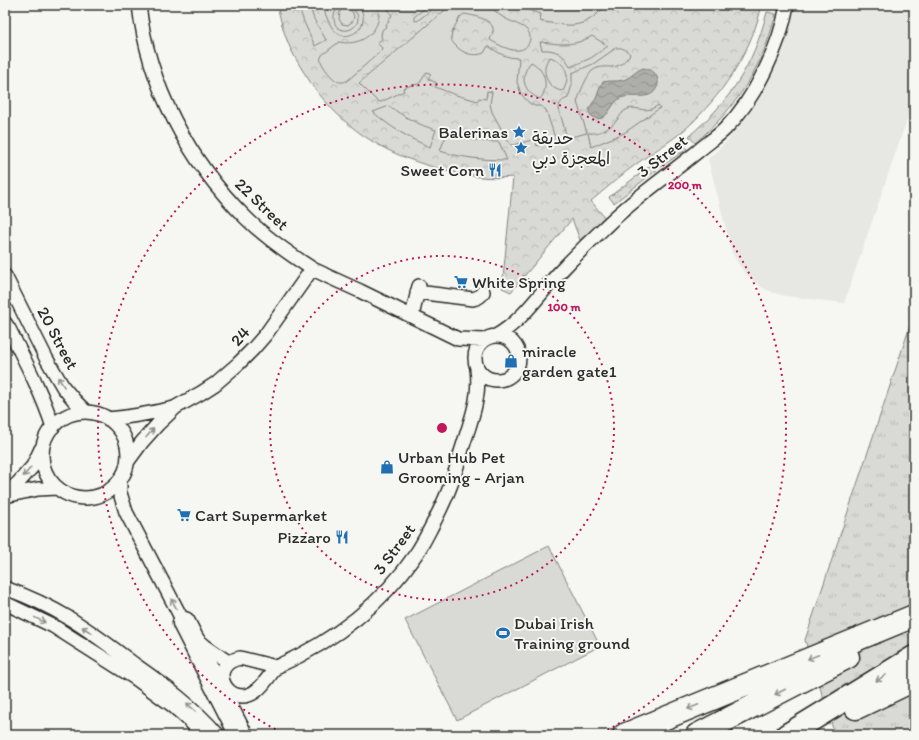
<svg xmlns="http://www.w3.org/2000/svg" width="919" height="740" font-family="Itim,'Playpen Sans Arabic',sans-serif">
	<style>
		.built { fill: #e7e7e3 }
		.grass { fill: url(#grass-tufts); stroke: #828280 }
		.park { fill: url(#park-crowns); stroke: #828280 }
		.garden { fill: #d9d9d5; stroke: #828280 }
		.water { fill: url(#water-waves); stroke: #7a7a78 }
		.lines { fill: none; stroke-linecap: round; stroke-linejoin: round }
		.street-casing { stroke: #2b2b2b; stroke-width: 16 }
		.highway-casing { stroke: #2b2b2b; stroke-width: 25 }
		.street { stroke: #f6f6f2; stroke-width: 13 }
		.highway { stroke: #f6f6f2; stroke-width: 22 }
		.oneway { stroke: #90908e }
		.ring { fill: none; stroke: #c2185b; stroke-width: 2; stroke-dasharray: 2 4 }
		.labels { text-anchor: middle; stroke-width: 4; stroke-linejoin: round; paint-order: stroke }
		.poi-label { font-size: 17px; fill: #2b2b2b; stroke: #f6f6f2; text-anchor: start }
		.street-label { font-size: 17px; fill: #2b2b2b; stroke: #f6f6f2 }
		.centre { fill: #c2185b; stroke: #f6f6f2; stroke-width: 2 }
		.ring-label { font-size: 12px; text-anchor: middle; font-weight: bold; fill: #c2185b; stroke: #f6f6f2; stroke-width: 4; stroke-linejoin: round; paint-order: stroke }
	</style>
	<defs>
		<pattern id="grass-tufts" width="24" height="20" patternUnits="userSpaceOnUse"><rect width="24" height="20" fill="#d9d9d5"/><path d="M3 7l-1-3M5 7V3M7 7l1-3M15 17l-1-3M17 17v-4M19 17l1-3" fill="none" stroke="#babab7"/></pattern>
		<pattern id="park-crowns" width="20" height="18" patternUnits="userSpaceOnUse"><rect width="20" height="18" fill="#d9d9d5"/><path d="M2 6a3 3 0 1 1 6 0M12 15a3 3 0 1 1 6 0" fill="none" stroke="#babab7"/></pattern>
		<pattern id="water-waves" width="16" height="10" patternUnits="userSpaceOnUse"><rect width="16" height="10" fill="#aeaeab"/><path d="M0 5q4-4 8 0t8 0" fill="none" stroke="#8e8e8b"/></pattern>
	</defs>
	<rect width="100%" height="100%" fill="#f6f6f2"/>
	<filter id="ink" filterUnits="userSpaceOnUse"><feTurbulence type="fractalNoise" baseFrequency=".025" numOctaves="2"/><feDisplacementMap in="SourceGraphic" scale="8" xChannelSelector="R" yChannelSelector="G"/><feConvolveMatrix kernelMatrix="1 2 1 2 8 2 1 2 1" color-interpolation-filters="sRGB"/></filter>
	<g filter="url(#ink)">
		<path class="built" d="M794,5H914V99L844,303L786,296L774,293L763,288L753,281L745,273L738,263L732,252L708,159L727,141L744,120L759,98L772,75L782,51L790,25Z"/>
		<path class="grass" d="M767,12L776,14C762,68 737,107 695,143L689,136C731,100 753,66 767,12Z
			M682,142L687,149L662,166L614,203L609,197Z
			M914,314V735H835L805,640Z"/>
		<path class="park" d="M277,5H762C751,51 726,89 693,122C677,138 657,149 639,162C622,174 607,188 591,201L605,218L580,240L572,219L511,292L502,288L513,177C502,178 491,178 480,177C467,176 454,172 441,169C389,156 349,133 316,90C305,75 295,59 288,43C283,30 280,18 277,5Z"/>
		<path class="garden" d="M298,5H309L314,19L326,40L315,46L304,22Z
			M322,5H337C336,10 333,15 334,20C337,38 363,30 357,14C355,10 351,8 349,5H359C361,10 364,15 363,20C362,32 347,40 337,33C330,28 325,13 322,5Z
			M341,5H344C350,10 356,13 353,21L348,25L342,24L339,19Z
			M376,5H386L392,16L388,19L389,22L386,24L387,26L382,30L381,36L382,39L377,43L382,48L381,51L347,81C343,82 341,83 337,81C333,80 322,66 321,61C320,58 321,58 322,55L339,42C354,45 370,40 377,24C378,21 379,17 379,14C379,11 377,8 376,5Z
			M429,5H438L417,21L414,20V17Z
			M451,5H490C496,14 505,19 515,23C518,25 523,26 526,29C534,36 529,49 519,50C511,52 497,44 490,40C491,36 494,32 493,28C491,19 472,15 464,14L460,17L459,19C456,24 452,31 451,37C451,40 453,43 455,45C463,54 474,57 484,53L488,46C499,53 505,58 519,58L517,82L521,94L529,103L535,106H541L546,110L556,141L537,146L535,139L514,145H511L508,141L492,112L490,104L492,92L487,91L486,99L479,98L478,101L456,95L435,87L437,83L428,79L431,74L427,72L419,84L412,85L403,88L404,91L381,102L377,101L359,83Z
			M521,5H536L542,8L543,5H606C584,30 570,27 540,21L541,14L528,10Z
			M592,36L608,46L591,58L570,67C565,54 555,49 542,50L540,42C559,44 574,47 592,36Z
			M616,48C623,47 626,50 630,54C627,58 624,63 619,65C611,70 602,63 592,71C586,77 580,93 577,102L587,133L567,138L559,109C559,103 562,100 568,98L572,85V73L593,64Z
			M550,57C567,63 571,76 563,91C547,90 539,68 550,57Z
			M531,62C545,69 550,87 540,99C523,92 519,76 531,62Z
			M658,105L660,108L624,133L591,147L588,133C600,134 610,129 617,120C620,117 622,112 626,110C636,104 645,116 658,105Z
			M389,106C404,117 419,125 436,130L430,147C408,138 390,127 373,112Z
			M447,133C464,139 481,142 499,142L507,160C484,160 462,158 440,151Z
			M549,546L600,646L457,720L405,620Z"/>
		<path class="water" d="M643,68C649,69 653,70 656,75C658,79 659,83 657,87C651,102 633,93 621,98C612,102 610,114 602,118C599,119 596,119 593,117C591,116 590,114 589,112C589,109 591,106 592,104C594,101 596,99 597,96C599,91 599,86 603,82C609,80 616,82 623,80C631,78 635,71 643,68Z"/>
		<g class="lines">
			<g class="street-casing">
				<path id="street" d="M139,5C148,85 189,162 246,218C265,237 288,253 311,268C316,271 322,273 327,276C338,281 349,286 360,291C393,307 426,323 458,339L484,340
					M5,276L46,358L63,387L74,400L86,412
					M417,292L473,299C478,298 481,296 483,292
					M412,316L419,286
					M5,323L9,329C25,361 42,393 53,427
					M475 358a22 22 0 1 1 44 0a22 22 0 1 1-44 0Z
					M496,336C522,321 538,296 558,274C573,258 589,242 605,227C633,199 666,177 697,152C706,144 717,137 725,129C755,99 780,46 787,5
					M42 455a43 43 0 1 1 86 0a43 43 0 1 1-86 0Z
					M108,419C131,417 152,413 174,408
					M128,461L142,442L158,424L176,407L201,393L215,384L238,364L253,349L266,334L312,269
					M120,481V493L126,512L184,623L198,640L205,646L228,662
					M5,494L18,483L33,466L41,449
					M5,496L38,489L57,488
					M5,588C27,596 49,606 69,618C92,632 113,648 134,664C164,685 194,707 218,735
					M5,603L53,626L135,678L172,705L190,721L203,735
					M240,658L276,667C270,675 264,685 256,691C229,711 204,665 240,658Z
					M276,667C332,642 381,606 416,554C423,544 429,531 435,520C442,506 449,492 453,478C457,468 459,458 462,449C470,422 481,398 477,369"/>
			</g>
			<g class="highway-casing">
				<path id="highway" d="M184,623L241,735
					M856,708L914,680
					M624,735L914,616
					M697,735L848,657
					M787,735L914,657"/>
			</g>
			<use href="#street" class="street"/>
			<use href="#highway" class="highway"/>
		</g>
		<defs><path id="oneway-shaft" d="M-6 0H5M1.5-3L5.5 0L1.5 3" fill="none" stroke-width="1.6" stroke-linecap="round" stroke-linejoin="round"/></defs>
		<g class="oneway">
			<use href="#oneway-shaft" transform="translate(61 382) rotate(-122)"/>
			<use href="#oneway-shaft" transform="translate(150 433) rotate(-49)"/>
			<use href="#oneway-shaft" transform="translate(27 472) rotate(130)"/>
			<use href="#oneway-shaft" transform="translate(174 604) rotate(-118)"/>
			<use href="#oneway-shaft" transform="translate(40 620) rotate(26)"/>
			<use href="#oneway-shaft" transform="translate(87 630) rotate(-147)"/>
			<use href="#oneway-shaft" transform="translate(813 657) rotate(158)"/>
			<use href="#oneway-shaft" transform="translate(881 678) rotate(149)"/>
			<use href="#oneway-shaft" transform="translate(780 692) rotate(153)"/>
			<use href="#oneway-shaft" transform="translate(191 707) rotate(-138)"/>
			<use href="#oneway-shaft" transform="translate(693 707) rotate(158)"/>
		</g>
	</g>
	<g class="ring">
		<circle cx="442" cy="428" r="172"/>
		<path d="M286 735A344 344 0 1 1 598 735"/>
	</g>
	<defs>
		<g id="sight-bare" transform="scale(1.08)"><path d="M0-6L1.8-2.2L6-1.7L2.9 1.2L3.7 5.4L0 3.3L-3.7 5.4L-2.9 1.2L-6-1.7L-1.8-2.2Z" fill="#1f6fb2" stroke="#f6f6f2" stroke-width="2.5" paint-order="stroke"/></g>
		<g id="restaurant-bare" transform="scale(1.08)"><path d="M-5-6h1v4h1v-4h1v4h1v-4h1v5L-1.5 .5V6h-2V.5L-5-1ZM5-6V6H3V1.5H1.5Q1.5-4 5-6Z" fill="#1f6fb2" stroke="#f6f6f2" stroke-width="2.5" paint-order="stroke"/></g>
		<g id="supermarket-bare" transform="scale(1.08)"><path d="M-6-5.5h2.5l.6 2H6L4.5 2H-2.5L-4.4-4H-6ZM-1.5 3.2a1.3 1.3 0 1 0 .1 0ZM3 3.2a1.3 1.3 0 1 0 .1 0Z" fill="#1f6fb2" stroke="#f6f6f2" stroke-width="2.5" paint-order="stroke"/></g>
		<g id="shop-bare" transform="scale(1.08)"><path d="M-5-2.5h2.3a2.7 3.5 0 0 1 5.4 0H5L5.5 6h-11ZM-1.5-2.5h3a1.5 2.3 0 0 0-3 0Z" fill="#1f6fb2" stroke="#f6f6f2" stroke-width="2.5" paint-order="stroke"/></g>
		<g id="stadium-bare" transform="scale(1.08)"><path d="M0-5a6.5 5 0 1 0 0 10a6.5 5 0 1 0 0-10ZM-3.5-1.8h7v3.6h-7Z" fill="#1f6fb2" stroke="#f6f6f2" stroke-width="2.5" paint-order="stroke"/></g>
	</defs>
	<g fill-rule="evenodd">
		<use href="#sight-bare" x="519" y="132"/>
		<use href="#sight-bare" x="521" y="148"/>
		<use href="#restaurant-bare" x="495" y="170"/>
		<use href="#supermarket-bare" x="461" y="282"/>
		<use href="#shop-bare" x="511" y="361"/>
		<use href="#shop-bare" x="387" y="467"/>
		<use href="#supermarket-bare" x="184" y="515"/>
		<use href="#restaurant-bare" x="342" y="537"/>
		<use href="#stadium-bare" x="503" y="633"/>
	</g>
	<g class="labels">
		<g class="poi-label">
			<text x="508" y="138" text-anchor="end">Balerinas</text>
			<text x="532" y="144">حديقة<tspan x="532" dy="20">المعجزة دبي</tspan></text>
			<text x="484" y="176" text-anchor="end">Sweet Corn</text>
			<text x="472" y="288">White Spring</text>
			<text x="522" y="357">miracle<tspan x="522" dy="20">garden gate1</tspan></text>
			<text x="398" y="463">Urban Hub Pet<tspan x="398" dy="20">Grooming - Arjan</tspan></text>
			<text x="195" y="521">Cart Supermarket</text>
			<text x="331" y="543" text-anchor="end">Pizzaro</text>
			<text x="514" y="629">Dubai Irish<tspan x="514" dy="20">Training ground</tspan></text>
		</g>
		<g class="street-label">
			<text transform="translate(662 156) rotate(-38)" y="6">3 Street</text>
			<text transform="translate(262 204) rotate(44)" y="6">22 Street</text>
			<text transform="translate(240 336) rotate(-48)" y="6">24</text>
			<text transform="translate(58 338) rotate(62)" y="6">20 Street</text>
			<text transform="translate(394 549) rotate(-54)" y="6">3 Street</text>
		</g>
	</g>
	<circle cx="442" cy="428" r="6" class="centre"/>
	<g class="ring-label">
		<text x="685" y="189">200 m</text>
		<text x="564" y="311">100 m</text>
	</g>
	<rect width="919" height="740" fill="none" stroke="#f6f6f2" stroke-width="20"/>
	<rect x="10" y="10" width="899" height="720" fill="none" stroke="#2b2b2b" stroke-width="1.5" filter="url(#ink)"/>
</svg>
